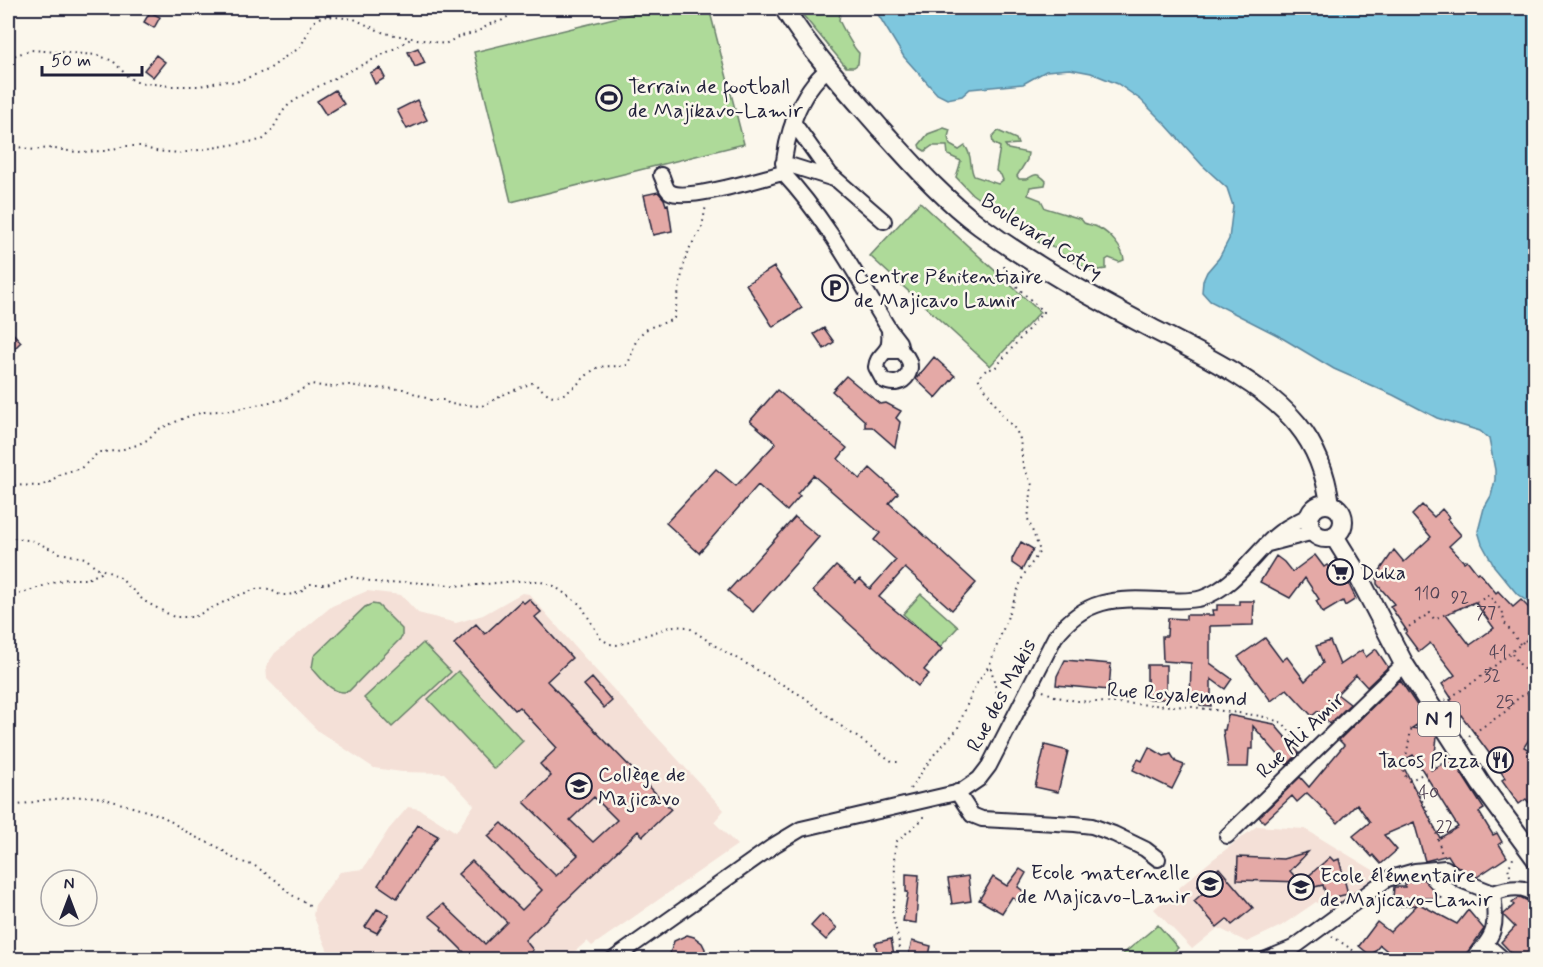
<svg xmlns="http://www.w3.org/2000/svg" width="1543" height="967" font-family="Mynerve,sans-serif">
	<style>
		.built { fill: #f4e0d7 }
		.green { fill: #aeda99; stroke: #687e6a; stroke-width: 1.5 }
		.water { fill: #7ec7de; stroke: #59859d; stroke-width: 1.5 }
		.building { fill: #e4a9a6; stroke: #22223b; stroke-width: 1.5; fill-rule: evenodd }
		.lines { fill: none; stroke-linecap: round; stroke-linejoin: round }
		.minor-casing { stroke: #22223b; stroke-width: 18 }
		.major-casing { stroke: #22223b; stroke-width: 22 }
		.path { stroke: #22223b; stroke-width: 2; stroke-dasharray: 1.5 4.5; stroke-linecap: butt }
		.minor { stroke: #fbf7ec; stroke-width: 14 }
		.major { stroke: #fbf7ec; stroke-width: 18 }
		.labels { text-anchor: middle; stroke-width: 5; stroke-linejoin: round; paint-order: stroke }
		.number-label { font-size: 18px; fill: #524456 }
		.shield { fill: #fbf7ec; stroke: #636270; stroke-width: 1.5 }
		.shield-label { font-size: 20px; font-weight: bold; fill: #22223b }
		.poi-label { font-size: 21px; fill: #22223b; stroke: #fbf7ec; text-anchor: start }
		.street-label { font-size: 21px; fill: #22223b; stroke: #fbf7ec }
	</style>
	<rect width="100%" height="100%" fill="#fbf7ec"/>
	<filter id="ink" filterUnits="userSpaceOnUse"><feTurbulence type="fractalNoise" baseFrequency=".0167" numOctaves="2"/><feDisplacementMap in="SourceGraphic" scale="12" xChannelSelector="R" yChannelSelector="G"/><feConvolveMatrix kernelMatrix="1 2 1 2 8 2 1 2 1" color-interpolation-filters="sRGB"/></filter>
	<g filter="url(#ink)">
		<path class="built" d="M367,591L401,595L418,613L456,623L483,615L522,593L529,594L582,655L724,810L714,822L737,845L592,946L587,941L566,959L425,960L415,958L412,960L331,959L313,915L315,905L340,872L363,869L389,829L408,807L419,809L456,832L474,805L444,773L402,772L374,768L318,731L267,679L266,666L275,653L332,606Z
			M1257,826L1305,829L1378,873L1331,911L1316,902L1281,926L1247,942L1218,928L1192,949L1154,909L1212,860Z"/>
		<path class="green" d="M655,8H709L744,144L511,202L474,52Z
			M797,8H841L839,20C842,27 854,49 859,53L858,64L854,67H846Z
			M944,128L950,130L948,137L950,145L959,150L965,146C973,155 969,167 974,176L998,184L1003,180L1001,175L996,171L1000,147L993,143L992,137L998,131L1016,139L1018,144L1005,145L1008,149L1028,153L1027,160L1017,176L1019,179H1027C1035,174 1038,172 1046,181L1045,185L1030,187L1028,195L1041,200L1045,208L1081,219L1084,223C1088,225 1094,225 1099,228C1109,233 1123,248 1124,260L1119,262L1109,258L1106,260V269L1091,271L1066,258L1057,249L1038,242L1015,225L1008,213L989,206L972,194L956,177L961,161L948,155L947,146H932L925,151L920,148L919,145L928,134Z
			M920,202L1040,312L990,366L870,256Z
			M921,594L958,627L940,647L903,614Z
			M372,604L378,605L402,629V637L349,691C333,696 322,679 312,668L314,656L365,607Z
			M423,643L451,672L392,727L364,698Z
			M458,671L523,741L494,769L428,699Z
			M1158,925L1178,948L1165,959H1117Z"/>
		<path class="water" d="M874,8H1535V607L1517,594L1494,566L1482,544L1478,531L1484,508L1491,496L1495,480V470L1489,439L1480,431L1437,418L1393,395L1334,369L1277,335L1210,301L1202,292L1203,281L1207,272L1219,258L1229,239L1233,206L1227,188L1202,165L1167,126L1141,100L1118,84L1091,73L1070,69L1046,71L1023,84L970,89L962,96L947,99L937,94L904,57Z"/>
		<path class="building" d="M150,12L160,17L154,28L144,22Z
			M418,48L425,63L415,67L408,52Z
			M156,55L165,62L153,77L144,70Z
			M380,68L385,78L375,84L370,73Z
			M335,90L344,104L326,115L317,101Z
			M417,100L427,120L407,129L397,110Z
			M658,192L664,199L666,205L668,204L672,231L653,235L644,195Z
			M774,267L802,308L773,327L746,284Z
			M8,328L21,342L8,355Z
			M824,328L834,342L824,349L814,334Z
			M934,357L955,376L936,398L916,379Z
			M846,376L880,404L886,403L901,411L896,418L900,422L895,447L872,427H865V421L832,391Z
			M777,390L847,448L838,459L860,479L870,468L898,493L889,503L976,583L952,610L905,568L879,597L942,649L924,670L929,674L918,686L813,591L836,566L856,583L860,579L870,589L896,560L874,540L880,533L813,475L797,494L800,496L787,511L758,485L699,553L666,523L716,469L736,486L776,443L750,421Z
			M1422,505L1434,517L1442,509L1449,517L1447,519L1461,535L1449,546L1464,562L1467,560L1477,573L1479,572L1496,593L1498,591L1513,607L1521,600L1536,615V729L1524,747L1536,754V811L1526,799L1519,804L1502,780L1505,778L1489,753L1450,700L1452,699L1442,684L1455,675L1430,643L1419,652L1405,633L1407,631L1390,606L1394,604L1377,584V575L1394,550L1404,562L1431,537L1412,515ZM1475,602L1494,628L1470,645L1446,614Z
			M795,517L819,537L753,612L728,591Z
			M1021,542L1033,549L1022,570L1012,563V559Z
			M1315,555L1324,567L1327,565L1333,573L1341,568L1356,599L1345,606L1343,601L1323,613L1316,601L1319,599L1305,578L1290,598L1260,582L1276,556L1284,562L1292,572Z
			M529,599L541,612L535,617L572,658L547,681L671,809L643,836L638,831L525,940L533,950L523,960H472L441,929L442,927L429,916L443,904L485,944L507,922L458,874L472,861L522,910L542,890L488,836L502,823L556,876L578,855L524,802L551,776L540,764L557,748L519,707L515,710L454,644L476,624L485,634L521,601L524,603ZM594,797L617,820L593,842L570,820Z
			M1239,601H1254L1253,625L1210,626V663L1232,679L1225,689L1211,679V706L1200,705V701H1190L1191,663L1163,661L1162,636H1167L1168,618L1186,619V615H1213L1212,610H1217V605H1239Z
			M1265,638L1282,661L1287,657L1305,681L1323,663L1316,646L1330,641L1340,665L1362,650L1366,657L1376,649L1388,667L1367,687L1356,675L1337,694L1350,704L1330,724L1318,711L1312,716L1287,689L1271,701L1238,657Z
			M1065,660L1111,664L1109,690L1056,685L1057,676Z
			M1147,665H1166V699H1147Z
			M592,678L612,701L604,708L584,685Z
			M1400,680L1426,719L1412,728L1433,731L1437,737L1433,769L1452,759L1484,809L1479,812L1493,835L1497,833L1502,842L1499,844L1507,857L1477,877L1467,873L1453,863L1448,855L1425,861L1414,822L1384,835L1397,850L1381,864L1373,855L1372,857L1353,836L1370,822L1357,804L1338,823L1307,793L1297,802L1292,796L1264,822L1259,817L1300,777L1309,787L1344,745L1339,740L1342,737ZM1413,755L1458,827L1440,838L1401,762Z
			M1228,715L1274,724L1299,753L1287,765L1253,726V749H1249L1248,767H1228L1223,730H1225Z
			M1045,745L1068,751L1058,792L1035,787Z
			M1149,747L1164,756L1171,754L1176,762L1184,765L1172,789L1133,770L1138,759L1142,761Z
			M418,825L438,836L397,898L378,885Z
			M1308,852L1290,871L1300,882L1237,880L1238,857L1283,859Z
			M1330,857L1334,861L1339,859L1348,894L1327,899L1323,885L1306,889L1304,880Z
			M1219,868L1253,908L1232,925L1227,919L1217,927L1194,901L1204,892L1198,886Z
			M1020,869L1026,873L1018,887L1027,894L1020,903L1012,897L1002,913L979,900L993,877L1007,886Z
			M906,874L919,875L916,923L903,921L908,892H906Z
			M968,876L971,901L952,904L948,879Z
			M1423,879L1441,898H1408L1457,924L1468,910L1484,929L1462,960H1398L1380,945L1371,956L1359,946L1377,922L1390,932L1417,905L1392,907L1394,887H1405V883Z
			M1520,897L1536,905V960H1518L1501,942L1515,927L1504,916V914L1514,905L1512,903Z
			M377,909L389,915L377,933L365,927Z
			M822,914L837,928L826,940L811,926Z
			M687,935L694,937L702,943L705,949L704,960H668L674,941Z
			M891,939L895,960H879L875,943Z
			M912,941L931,946L928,960L908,956Z"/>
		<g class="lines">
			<g class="minor-casing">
				<path id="minor" d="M793,122L830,174L884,221
					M783,163L834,179
					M783,173C826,219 856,275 889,329
					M783,173C785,137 799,92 828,69
					M661,175C664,180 665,189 670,192C687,202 762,178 783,173
					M886,351H901C921,366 904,392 883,380L876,367C877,358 881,357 886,350C891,344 889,336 889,329L899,342L901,351
					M1268,544L1314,532
					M957,792L972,815L982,819L1075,824L1092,826L1114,834L1145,849L1158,859
					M1227,836L1404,664
					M1493,893C1507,888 1525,884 1536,896
					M1487,945L1504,960
					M612,960L776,844L801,829L960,792L979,779L989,766L1055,637C1085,598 1115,598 1161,600C1174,600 1189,602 1202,598C1233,588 1252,556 1275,536C1285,527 1298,521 1310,515
					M1264,960L1293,948L1387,879L1415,871L1445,868L1463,881L1493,893
					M1471,960C1496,936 1497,927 1493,893"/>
			</g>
			<g class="major-casing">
				<path id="major" d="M784,8C811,52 846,89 880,128C911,162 942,198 980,226C1034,266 1092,297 1151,328C1199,353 1264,383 1298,425C1316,447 1326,475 1330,504
					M1309 521a17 17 0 1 1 34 0a17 17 0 1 1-34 0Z
					M1334,536L1355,570L1404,664L1481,784L1536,859"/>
			</g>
			<path class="path" d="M8,65L13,56L31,50L97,55L113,61L129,78L137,82L170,86H200L223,81L236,82L268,70L289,54L300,48L313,22L321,17L328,16L354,19L384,33L445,44L458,37L477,32L490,24L501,21L518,10L529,8
				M8,145L34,150L48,148L76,152L105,151L125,146H140L155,151L180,153L262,140C276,131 277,114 290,104C328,77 373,63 412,38
				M8,485L41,486L50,482L60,474L81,468L99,452L117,451L137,445L147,440L159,429L189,416L204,412L233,410L284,399L311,384L327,387L349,385L370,388L403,389L431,400H445L449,404L482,406L507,393L532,383C540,386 548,397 556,396C571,395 583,376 595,369C603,364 616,368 627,365C633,355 633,341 642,333C651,324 664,325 674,318L683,268L688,251L702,227L706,205
				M8,537L33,541L60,553L85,558L96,567L118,576L144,601L174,617H194L234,597L259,588L269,589L280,595H288L301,592L309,584H327L339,579L352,577L384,584L407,582L467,586L516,581H538L554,586L581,605L601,639L610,644L618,645L672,626L688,627L717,647L804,697L838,724L893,762H898
				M8,598L52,583L67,579H87L101,573L102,570
				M1404,630L1430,613L1434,619L1481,600L1489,595L1503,613L1504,622L1520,644
				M1525,640L1536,651
				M1512,654L1528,675L1536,689
				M1043,691L1057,697L1077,701L1192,707L1261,716L1283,723L1301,746
				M1445,700C1478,682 1506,656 1535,632
				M1001,710L990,664L1023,576L1040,551L1028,519L1032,485L1023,465L1020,439L1016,430L1003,416L978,378L986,370L995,368L1043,312C1030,298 1006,281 1003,262
				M1422,723L1411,730L1403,773C1425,801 1435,822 1442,856
				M1469,736L1508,710C1514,699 1524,694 1536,690
				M1409,781L1435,768L1446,760
				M910,789L936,752L957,730L973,690L990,664
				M8,807L44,800L88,796L102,798L153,813L164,817L193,836L218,847L236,860L255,866L277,881L290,894L311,906
				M1510,876L1508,867L1512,862L1514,854
				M1332,936L1367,960
				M898,960L899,943L892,911L896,891L894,856L896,842L923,819V813"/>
			<use href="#minor" class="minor"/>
			<use href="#major" class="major"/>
		</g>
	</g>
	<defs>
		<g id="stadium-ring" transform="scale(1.35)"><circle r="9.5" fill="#fbf7ec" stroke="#22223b" stroke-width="1.5"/><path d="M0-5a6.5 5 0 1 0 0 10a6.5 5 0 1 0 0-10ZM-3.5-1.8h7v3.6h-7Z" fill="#22223b"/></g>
		<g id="parking-ring" transform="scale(1.35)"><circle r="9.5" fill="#fbf7ec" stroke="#22223b" stroke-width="1.5"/><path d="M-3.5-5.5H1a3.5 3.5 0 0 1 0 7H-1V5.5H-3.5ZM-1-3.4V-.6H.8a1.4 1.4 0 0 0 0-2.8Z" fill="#22223b"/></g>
		<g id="supermarket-ring" transform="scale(1.35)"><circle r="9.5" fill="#fbf7ec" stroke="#22223b" stroke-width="1.5"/><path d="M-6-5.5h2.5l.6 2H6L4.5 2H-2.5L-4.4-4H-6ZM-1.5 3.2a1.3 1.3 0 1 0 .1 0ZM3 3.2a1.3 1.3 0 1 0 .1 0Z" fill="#22223b"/></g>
		<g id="restaurant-ring" transform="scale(1.35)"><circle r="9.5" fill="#fbf7ec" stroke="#22223b" stroke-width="1.5"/><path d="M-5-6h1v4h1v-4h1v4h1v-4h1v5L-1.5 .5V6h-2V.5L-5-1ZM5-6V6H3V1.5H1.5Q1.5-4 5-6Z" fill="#22223b"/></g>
		<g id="school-ring" transform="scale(1.35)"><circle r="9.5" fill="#fbf7ec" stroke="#22223b" stroke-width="1.5"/><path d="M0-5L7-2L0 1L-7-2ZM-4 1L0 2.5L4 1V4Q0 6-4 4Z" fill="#22223b"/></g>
	</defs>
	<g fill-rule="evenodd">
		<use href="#stadium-ring" x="609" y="98"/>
		<use href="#parking-ring" x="835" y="288"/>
		<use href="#supermarket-ring" x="1340" y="572"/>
		<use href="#restaurant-ring" x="1500" y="760"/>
		<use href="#school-ring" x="579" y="786"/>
		<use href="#school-ring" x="1210" y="884"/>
		<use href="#school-ring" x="1301" y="887"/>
	</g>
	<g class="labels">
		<g class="number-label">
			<text x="1427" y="599">110</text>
			<text x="1460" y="603">92</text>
			<text x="1486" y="618">77</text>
			<text x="1498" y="658">41</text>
			<text x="1492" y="681">32</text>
			<text x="1505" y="707">25</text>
			<text x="1429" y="798">40</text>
			<text x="1445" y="832">22</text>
		</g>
		<rect class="shield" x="1418" y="702" width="42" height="34" rx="4.5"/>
		<g class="shield-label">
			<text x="1439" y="726">N 1</text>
		</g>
		<g class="poi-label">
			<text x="628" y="93">Terrain de football<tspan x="628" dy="24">de Majikavo-Lamir</tspan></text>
			<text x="854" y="283">Centre Pénitentiaire<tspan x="854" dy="24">de Majicavo Lamir</tspan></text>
			<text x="1360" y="579">Duka</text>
			<text x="1480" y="767" text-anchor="end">Tacos Pizza</text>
			<text x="598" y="781">Collège de<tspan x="598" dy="24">Majicavo</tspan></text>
			<text x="1190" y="879" text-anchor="end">Ecole maternelle<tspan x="1190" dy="24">de Majicavo-Lamir</tspan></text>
			<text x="1320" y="882">Ecole élémentaire<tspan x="1320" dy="24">de Majicavo-Lamir</tspan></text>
		</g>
		<g class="street-label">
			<text transform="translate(1042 236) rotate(33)" y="7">Boulevard Cotry</text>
			<text transform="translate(1177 694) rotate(4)" y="7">Rue Royalemond</text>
			<text transform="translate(1001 695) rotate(-62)" y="7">Rue des Makis</text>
			<text transform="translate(1300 735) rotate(-44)" y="7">Rue Ali Amir</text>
		</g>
	</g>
	<rect width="1543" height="967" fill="none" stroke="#fbf7ec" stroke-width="30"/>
	<rect x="15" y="15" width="1513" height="937" fill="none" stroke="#22223b" stroke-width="2" filter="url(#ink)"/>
	<g transform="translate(69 898)"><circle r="28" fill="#fbf7ec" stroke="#a4a2a5" stroke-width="1.5"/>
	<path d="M0-4.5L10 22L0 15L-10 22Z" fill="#22223b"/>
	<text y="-9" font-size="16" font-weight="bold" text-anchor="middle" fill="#22223b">N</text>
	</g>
	<path d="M42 66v9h100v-9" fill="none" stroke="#22223b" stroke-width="3"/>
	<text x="51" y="66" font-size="18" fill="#22223b" stroke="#fbf7ec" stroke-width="4.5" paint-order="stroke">50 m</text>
</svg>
